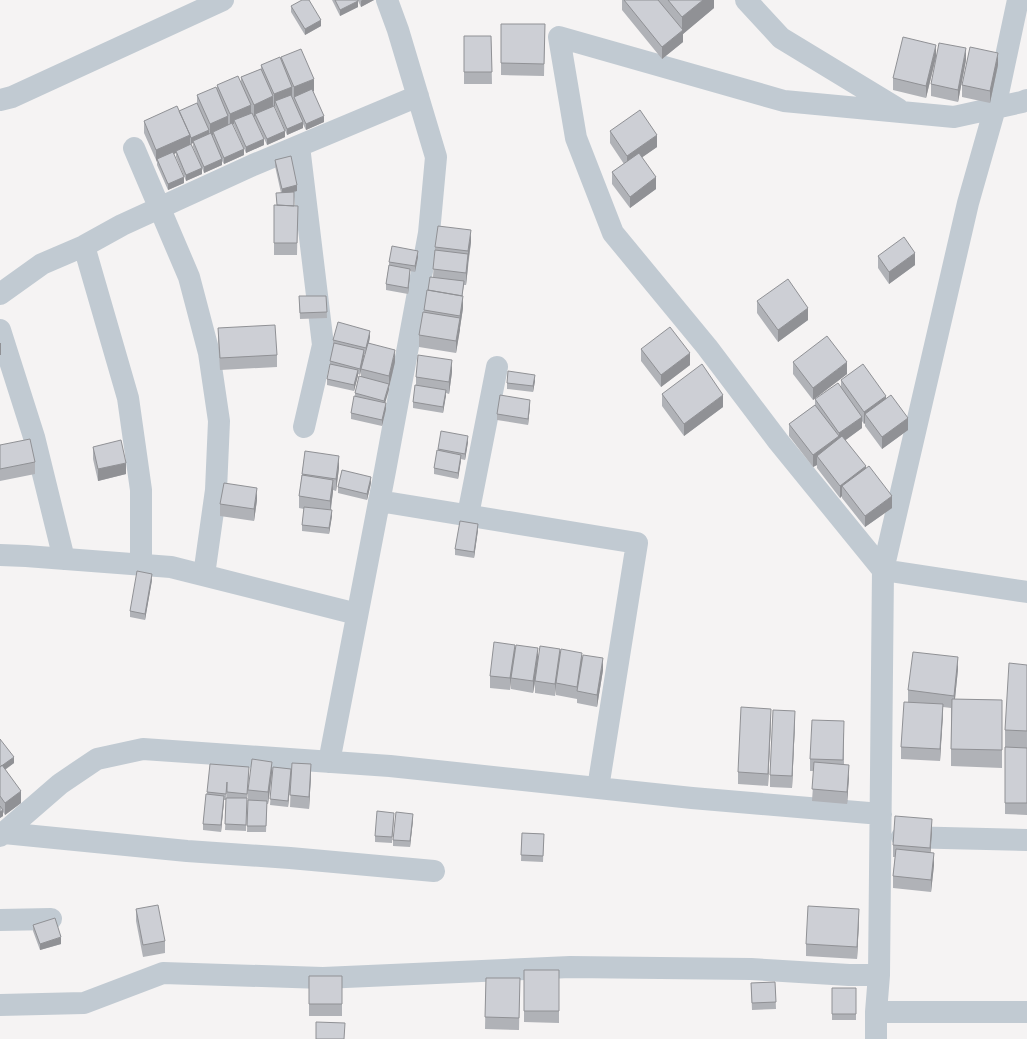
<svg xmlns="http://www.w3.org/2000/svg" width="1027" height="1039" font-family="'Titillium Web',sans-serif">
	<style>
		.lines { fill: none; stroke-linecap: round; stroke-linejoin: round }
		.minor { stroke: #c1cad2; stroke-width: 22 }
		.wall { fill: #b0b2b7 }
		.shaded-wall { fill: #909195 }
		.building { fill: #cdcfd5; stroke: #909195 }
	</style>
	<rect width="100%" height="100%" fill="#f5f3f3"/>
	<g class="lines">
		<path class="minor" d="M746,0L781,38L898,109
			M0,100L12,97L223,0
			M1027,100L1022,102L954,117L784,101L559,37L576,138L613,233L707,347L778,441L883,570L1027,592
			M299,146L323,345L304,427
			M134,148L189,277L209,353L219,421L216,490L204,575
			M84,246L128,398L141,490V565
			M0,294L42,264L84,246L122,225L253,165L418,96
			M0,330L34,437L64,559
			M379,501L637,543L598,788
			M468,515L497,367
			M0,555L26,556L171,567L357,614
			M329,762L385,471L429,233L436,157L398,30L387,0
			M4,833L187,851L290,858L434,871
			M0,836L60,784L97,759L143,749L390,766L692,798L881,814
			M902,837L1027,840
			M0,920L51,919
			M0,1005L84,1003L163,973L323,978L570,967L751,969L849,975H879
			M876,1012H1027
			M876,1039V1012L879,975L883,570L968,203L995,108L1018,0"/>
	</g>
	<path class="wall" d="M332,0H374L361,7L358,1V7L340,16Z
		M622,0H714V8L683,34V42L662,59L622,10Z
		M291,6L321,26L305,35L291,12Z
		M501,24H545L544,76L501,75Z
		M464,36H491L492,84H464Z
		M281,57L314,91H313L324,122L306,130L303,124V128L287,135L275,107V106H274L285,137L267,145L257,123L264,145L246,153L234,126V124L233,125L244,155L224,164L222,161V165L204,173L193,147V143L191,144L202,174L186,181L176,157V153L174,154L184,183L168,190L157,165V162L144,133V121L179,111L197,104V95L217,90V85L241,83V77L261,69V65L281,59Z
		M936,57L926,98L893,90V78Z
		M966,60L958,102L931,96V84Z
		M998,65L990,103L962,97V85Z
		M610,131L657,147L642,157L656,189L630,208L612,184V172L624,164L610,143Z
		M275,160L297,191L291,192L294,206H298L297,255H274V205H277L281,193L275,166Z
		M471,242L466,285H464L462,296L463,308L456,353L419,347V335L428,290L433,277L435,247Z
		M878,256L915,265L889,284L878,268Z
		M418,257L415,272L410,271L408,294L386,290V284L389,265V262Z
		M299,296H326L327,318L300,319Z
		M757,301L808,320L778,342L757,313Z
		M218,328L277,355V367L220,370L218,340Z
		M370,337L369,343L395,362L385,402L386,409L382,426L351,419V413L355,397V393L361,377V369L365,354H364V356L360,375L358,374L354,391L327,385V379L330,365V361L333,346V340Z
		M641,349L690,365L661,387L641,361Z
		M793,362L847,374L813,400L793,374Z
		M452,372L449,394L446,393L443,413L413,408V402L416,385V377Z
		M841,380L886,399L908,430L882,449L865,426V423L864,424L862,421V428L845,440L866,468L892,508L865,527L842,498V496L840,498L817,468V465L813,467L789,436V424L815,405V399L841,386Z
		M535,381L533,392L507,389V383Z
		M662,394L723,407L684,436L662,406Z
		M530,406L528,425L497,420V414Z
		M468,442L465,460L461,459L458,479L434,474V468L438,449Z
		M0,445L35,462V474L0,481Z
		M93,447L126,474L98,481L93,459Z
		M305,451L339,468L336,491L333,490L331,510L332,516L329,534L302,531V525L304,509L299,508V496Z
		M371,483L367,500L338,493V487Z
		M257,500L254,521L220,516V504Z
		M478,530L474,558L455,555V549Z
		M152,580L145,620L130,617V611Z
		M515,655L538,656L560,660L582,661L603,670L597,707L577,703V696V699L556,695V687L555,696L535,693V684L533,693L511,689V681L510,690L490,688V676Z
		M1027,665V815L1005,814V730Z
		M958,669L955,699L1002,700V768L951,766V708L943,707L940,761L901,759V747L908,702V690Z
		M771,721L768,786L738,784V772Z
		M795,723L792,788L770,787V775Z
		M844,733V764L849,777L847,804L812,801L814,771H810V759Z
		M0,739L14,763L5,770L21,803L5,815L3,812V816L0,818Z
		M292,763L311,764V776L309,809L290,807L291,780L288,807L270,805L273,767L291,769V773Z
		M249,773L247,798L246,831L225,830L227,789L226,800H224L221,832L203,830V824L207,792Z
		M272,774L268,804H267L266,832H247L248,790Z
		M394,819L392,843L375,842V836Z
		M413,820L410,847L393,846V840Z
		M932,831L930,853L934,865L931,892L893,888V876L895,857H893V845Z
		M522,833L544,834L543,862L521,861Z
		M136,909L165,941V953L143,957L136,921Z
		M859,921L857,959L806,956V944Z
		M33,925L61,944L40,950L33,931Z
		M524,970H559V1023L524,1022Z
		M309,976H342V1016H309Z
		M486,978H520L519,1030L485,1029Z
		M775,982L776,1009L752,1010L751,983Z
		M832,988H856V1020H832Z"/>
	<path class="shaded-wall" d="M362,0H374L361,7V1Z
		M703,0H714V8L683,34V42L662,59V47L682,31V17Z
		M358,1V7L340,16V10Z
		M321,20V26L305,35V29Z
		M936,45V57L926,98V86Z
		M966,48V60L958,102V90Z
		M998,53V65L990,103V91Z
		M314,79V91L295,99L294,97V87Z
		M292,87V99L275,101V106H274V94Z
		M273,96V108L255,114V116L254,117V105Z
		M251,105V117L234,120V124L230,126V114Z
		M228,116V128L213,132V135L210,136V124Z
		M324,116V122L306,130V124Z
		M303,122V128L287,135V129Z
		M209,130V136L193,141V143L191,144V138Z
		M285,131V137L267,145V139Z
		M190,135V147L176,151V153L158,161L157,159L156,162V150Z
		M657,135V147L627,168V156Z
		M264,139V145L246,153V147Z
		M244,149V155L224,164V158Z
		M222,159V165L204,173V167Z
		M202,168V174L186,181V175Z
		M184,177V183L168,190V184Z
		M656,177V189L630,208V197Z
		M297,185V191L282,195V189Z
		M471,230V242L468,263V251Z
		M418,251V257L415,272V266Z
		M915,253V265L889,284V272Z
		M468,254V266L466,285V273Z
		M410,269V275L408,294V288Z
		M463,296V308L460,328V316Z
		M808,308V320L778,342V330Z
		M460,318V330L456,353V341Z
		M370,331V337L366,354V348Z
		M0,343H1V355H0Z
		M364,350V356L360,375V369Z
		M395,350V362L389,388V390L384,407V401L389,385V376Z
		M690,353V365L661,387V375Z
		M452,360V372L449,394V382Z
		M847,362V374L813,400V388Z
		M358,370V376L354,391V385Z
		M535,375V381L533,392V386Z
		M446,390V396L443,413V407Z
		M723,395V407L684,436V424Z
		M886,396V408L865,414V423L864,424V412Z
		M530,400V406L528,425V419Z
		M386,403V409L382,426V420Z
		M862,417V428L839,445L817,456V465L813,467V455L839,436V433Z
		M908,418V430L882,449V437Z
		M468,436V442L465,460V454Z
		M461,455V461L458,479V473Z
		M339,456V468L336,491V479Z
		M126,463V474L98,481V469Z
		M866,466V478L842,486V496L840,498V486Z
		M371,477V483L367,500V494Z
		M333,480V492L330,513V501Z
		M257,488V500L254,521V509Z
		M892,496V508L865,527V516Z
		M332,510V516L329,534V528Z
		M478,524V530L474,558V552Z
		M152,574V580L145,620V614Z
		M515,645V657L511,678L510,690V678Z
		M538,648V660L533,693V681Z
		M560,649V661L556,683L555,696V684Z
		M582,653V665L577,691V699V687Z
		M958,657V669L954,708V696Z
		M603,658V670L597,707V695Z
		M943,704V716L940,761V749Z
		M771,709V721L768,786V774Z
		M795,711V723L792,788V776Z
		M14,757V763L0,773V767Z
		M272,762V774L268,804V792Z
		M311,764V776L309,809V797Z
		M849,765V777L847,804V792Z
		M249,767V773L247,800V794Z
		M291,769V775L288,807V801Z
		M21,791V803L5,815V803Z
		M224,796V802L221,832V825Z
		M3,810V816L0,818V812Z
		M413,814V820L410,847V841Z
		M932,819V831L930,860V848Z
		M934,853V865L931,892V880Z
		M859,909V921L857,959V947Z
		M61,937V944L40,950V944Z"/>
	<path class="building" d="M302,0H309L321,20L305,29L291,6Z
		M335,0H358V1L340,10Z
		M624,0H658L683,30L662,47Z
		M668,0H703L682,17Z
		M501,24H545L544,64L501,63Z
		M464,36H491L492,72H464Z
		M903,37L936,45L926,86L893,78Z
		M939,43L966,48L958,90L931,84Z
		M970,47L998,53L990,91L962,85Z
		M301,49L314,79L294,87L281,57Z
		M280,57L292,87L274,94L261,65Z
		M261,69L273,96L254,105L241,77Z
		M238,76L251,105L230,114L217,85Z
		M216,87L228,116L210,124L197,95Z
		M312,89L324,116L306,124L294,97Z
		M291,95L303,122L287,129L275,101Z
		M197,103L209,130L191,138L190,135L179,111Z
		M177,106L190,135L156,150L144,121Z
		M274,106L285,131L267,139L255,114Z
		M640,110L657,135L627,156L610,131Z
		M252,113L264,139L246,147L234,120Z
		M232,123L244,149L224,158L213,132Z
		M211,133L222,159L204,167L193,141Z
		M191,144L202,168L186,175L176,151Z
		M173,152L184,177L168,184L157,159Z
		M639,153L656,177L630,197L612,172Z
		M291,156L297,185L282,189L275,160Z
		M294,192V206L277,205L276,193Z
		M274,205L298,206L297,243H274Z
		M438,226L471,230L468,251L435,247Z
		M904,237L915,253L889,272L878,256Z
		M392,246L418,251L415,266L389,262Z
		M435,250L468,254L466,273L433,269Z
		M389,265L410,269L408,288L386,284Z
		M430,277L464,281L462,296L428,290Z
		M788,279L808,308L778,330L757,301Z
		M427,290L463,296L460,316L424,310Z
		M299,296H326L327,312L300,313Z
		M423,312L460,318L456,341L419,335Z
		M338,322L370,331L366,348L333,340Z
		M275,325L277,355L220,358L218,328Z
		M670,327L690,353L661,375L641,349Z
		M827,336L847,362L813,388L793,362Z
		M334,343L364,350L360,369L330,361Z
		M368,343L395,350L389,376L361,369Z
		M418,355L452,360L449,382L416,377Z
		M330,364L358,370L354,385L327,379Z
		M702,364L723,395L684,424L662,394Z
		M863,364L886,396L864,412L841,380Z
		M508,371L535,375L533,386L507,383Z
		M359,376L389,384L384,401L355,393Z
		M838,383L862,417L839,433L815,399Z
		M415,385L446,390L443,407L413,402Z
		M500,395L530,400L528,419L497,414Z
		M891,395L908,418L882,437L865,414Z
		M354,396L386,403L382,420L351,413Z
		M815,405L839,436L813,455L789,424Z
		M441,431L468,436L465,454L438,449Z
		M842,436L866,466L840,486L817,456Z
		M30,439L35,462L0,469V445Z
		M121,440L126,463L98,469L93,447Z
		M437,450L461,455L458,473L434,468Z
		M305,451L339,456L336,479L302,474Z
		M869,466L892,496L865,516L842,486Z
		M342,470L371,477L367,494L338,487Z
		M302,475L333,480L330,501L299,496Z
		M224,483L257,488L254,509L220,504Z
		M304,507L332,510L329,528L302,525Z
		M460,521L478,524L474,552L455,549Z
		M137,571L152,574L145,614L130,611Z
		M494,642L515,645L510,678L490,676Z
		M516,645L538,648L533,681L511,678Z
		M540,646L560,649L555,684L535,681Z
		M561,649L582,653L577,687L556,683Z
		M913,652L958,657L954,696L908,690Z
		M583,655L603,658L597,695L577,691Z
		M1009,663L1027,665V731L1005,730Z
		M952,699L1002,700V750L951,749Z
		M904,702L943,704L940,749L901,747Z
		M741,707L771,709L768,774L738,772Z
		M773,710L795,711L792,776L770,775Z
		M812,720L844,721L843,760L810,759Z
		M0,739L14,757L0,767Z
		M1005,747L1027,748V803H1005Z
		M252,759L272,762L268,792L248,790Z
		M814,762L849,765L847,792L812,789Z
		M292,763L311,764L309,797L290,795Z
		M210,764L249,767L247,794L227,792V782L226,794L207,792Z
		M2,765L21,791L5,803L0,796V767Z
		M273,767L291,769L288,801L270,799Z
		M206,794L224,796L221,825L203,824Z
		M226,798H247L246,825L225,824Z
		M248,800L267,801L266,826H247Z
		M0,806L3,810L0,812Z
		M377,811L394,813L392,837L375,836Z
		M396,812L413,814L410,841L393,840Z
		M895,816L932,819L930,848L893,845Z
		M522,833L544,834L543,856L521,855Z
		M896,849L934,853L931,880L893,876Z
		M158,905L165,941L143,945L136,909Z
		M808,906L859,909L857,947L806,944Z
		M55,918L61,937L40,944L33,925Z
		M524,970H559V1011H524Z
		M309,976H342V1004H309Z
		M486,978H520L519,1018L485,1017Z
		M775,982L776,1002L752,1003L751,983Z
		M832,988H856V1014H832Z
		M316,1022L345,1023L344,1039H316Z"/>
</svg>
